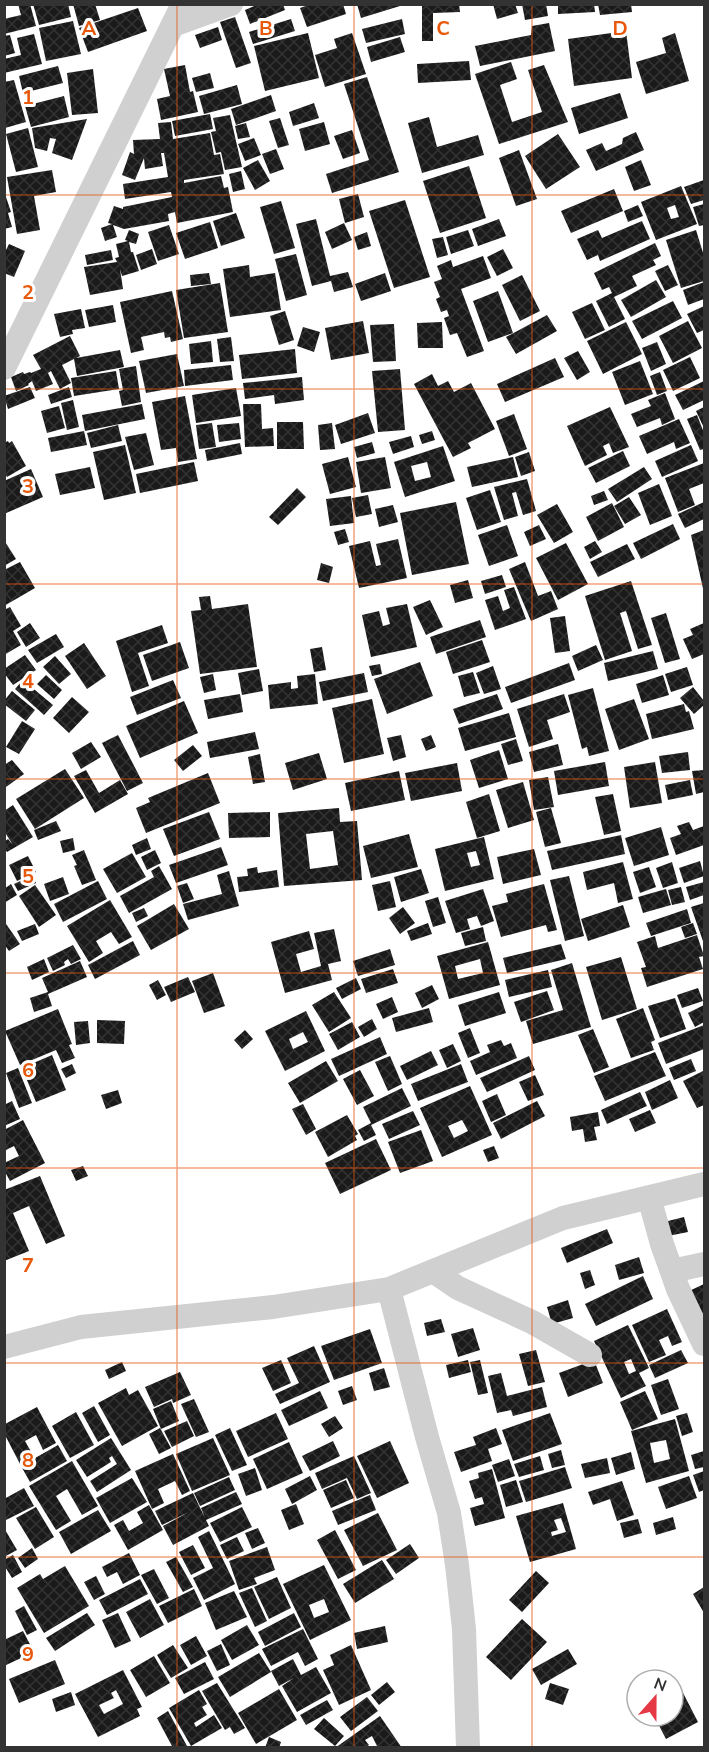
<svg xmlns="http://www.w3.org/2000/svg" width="709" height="1752" font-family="'Nunito Sans',sans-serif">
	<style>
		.building { fill: url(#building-cross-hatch); fill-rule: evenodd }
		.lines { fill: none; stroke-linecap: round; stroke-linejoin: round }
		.street { stroke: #d0d0d0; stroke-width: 24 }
		.grid { fill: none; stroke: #e8590c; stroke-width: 1.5; stroke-opacity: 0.55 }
		.grid-label { font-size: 20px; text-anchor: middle; font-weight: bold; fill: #e8590c; stroke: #fff; stroke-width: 6; stroke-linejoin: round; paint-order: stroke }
	</style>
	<defs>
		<pattern id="building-cross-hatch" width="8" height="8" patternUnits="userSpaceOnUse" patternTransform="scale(1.5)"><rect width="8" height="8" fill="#1a1a1a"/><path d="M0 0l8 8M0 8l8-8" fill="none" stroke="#333"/></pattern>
	</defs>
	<rect width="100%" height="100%" fill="#fff"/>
	<path class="building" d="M18,4H30L36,26L4,34V19L21,15Z
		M33,4H68L71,17L39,25Z
		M73,4H95L100,20L79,26Z
		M259,4H283L285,10L250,24L245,10Z
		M311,4H343L346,14L307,27L300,8Z
		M357,4H400V6L361,18Z
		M422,4H459L460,12L433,13V41H422Z
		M493,4H515L518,13L497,19Z
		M522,4H546L548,16L525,20Z
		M558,4H594L595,12L558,14Z
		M598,4H631L632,12L600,15Z
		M138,8L147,31L88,52L79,28Z
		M235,17L251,63L236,68L220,22Z
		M291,19L295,31L253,44L249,32Z
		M402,19L405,34L366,43L362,29Z
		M73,21L81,54L46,61L39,28Z
		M549,23L555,51L480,66L475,46L531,35L532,26Z
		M218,27L222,40L200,48L195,35Z
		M626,31L632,78L574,86L568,39Z
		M308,33L319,78L265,91L254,46Z
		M352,33L366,74L325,87L315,55L337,48L334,39Z
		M675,33L689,81L646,94L636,62L666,53L662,38Z
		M34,34L42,64L4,73V59L21,55L17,38Z
		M10,35L15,53L4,56V36Z
		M400,37L405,52L371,62L367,47Z
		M469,61L471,80L418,83L417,64Z
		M511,62L517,79L500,85L512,122L542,112L528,70L544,65L568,122L499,144L475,74Z
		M185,65L190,92L193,91L198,112L161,120L157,99L170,96L164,69Z
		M58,66L63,83L23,93L19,76Z
		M93,69L98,113L72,115L67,73Z
		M210,73L214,88L196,92L192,78Z
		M367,77L399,172L332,193L326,174L369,160L344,84Z
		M14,80L26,122L5,128L4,82Z
		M237,85L242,104L204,114L199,96Z
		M620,93L628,118L579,134L571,108Z
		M271,95L276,111L236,125L231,109Z
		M64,96L69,117L31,127L25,106Z
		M314,103L319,118L293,126L289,112Z
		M210,114L213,129L175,136L172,121Z
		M230,115L242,167L225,170L221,152L216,153L211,132L216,131L213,118Z
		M429,117L437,147L478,135L484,155L422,173L408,123Z
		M280,118L289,145L278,148L269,121Z
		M87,119L72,160L52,153L56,139L50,138L47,151L35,148L32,128Z
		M171,122L173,139L210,133L214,155L220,154L224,174L184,180V183L221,176L224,188L228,187L233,212L177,223L175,212L168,214L169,221L124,229L113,225L117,237L105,241L101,228L112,224L108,223L114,206L123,209V207L172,197L171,192L125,199L123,184L168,177L164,153H161L163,166L145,169L144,158L135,180L122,175L130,152L134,154L133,140L160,139L158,123Z
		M324,122L330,144L305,151L299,129Z
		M246,123L250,137L238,139L235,126Z
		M28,128L38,167L16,172L6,134Z
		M352,130L360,153L343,159L334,136Z
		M636,132L644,150L596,171L586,150L602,143L606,151L622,144L623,138Z
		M558,134L580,167L546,189L525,156Z
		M254,138L261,155L245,161L238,144Z
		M276,149L284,169L270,174L262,154Z
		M519,150L537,199L516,206L499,158Z
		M258,160L270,181L255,190L243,168Z
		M641,160L651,185L634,191L625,167Z
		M469,166L486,218L440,233L423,181Z
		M52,170L56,192L34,196L40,230L17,234L7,177Z
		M241,171L245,189L233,192L229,174Z
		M704,180V200L691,204L684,187Z
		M681,186L697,224L656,240L641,202ZM675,205L679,217L671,219L667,208Z
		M614,189L623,211L571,233L561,211Z
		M4,191L11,212L8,213L12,227L4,229Z
		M358,194L364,217L345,223L339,199Z
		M405,200L430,277L394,288L369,211Z
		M281,201L295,248L274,254L260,207Z
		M704,204V225L699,226L693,207Z
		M638,205L643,216L628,222L624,211Z
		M236,213L245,238L221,246L213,221Z
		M316,219L330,276L348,272L353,287L334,292L331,281L312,286L296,224Z
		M499,219L506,236L478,246L472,229Z
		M642,221L650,239L600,261L598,255L587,260L577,239L598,230L602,238Z
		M210,222L218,248L185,259L176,233Z
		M344,223L352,240L332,249L325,232Z
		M169,225L179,254L158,261L148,232Z
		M129,230L139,234L136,244L129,242L131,252H133L139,271L122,276L120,269L123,289L90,295L84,267L117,262L115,258L119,257L116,244L128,241L125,240Z
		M468,230L474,246L451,254L446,237Z
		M696,230L704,256V281L681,288L666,240Z
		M367,232L371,246L358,250L354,237Z
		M443,237L448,255L437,258L432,239Z
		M655,243L661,256L653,260L656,265L632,276L637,286L614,297L625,319L609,327L596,301L612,293L609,287L602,290L594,273Z
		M9,244L25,251L14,277L4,273V254Z
		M152,249L157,264L141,270L136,255Z
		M503,249L513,268L497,276L487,257Z
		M111,250L113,260L87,265L85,255Z
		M296,254L307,295L286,301L275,259Z
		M483,256L491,278L461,289L484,351L467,357L457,333L450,335L444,318L449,316L447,310L441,312L436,299L440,297L434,282L442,279L437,266L451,260L453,267Z
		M249,265L250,277L275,273L281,310L230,317L223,269Z
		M668,265L678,285L665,291L655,271Z
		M209,273L211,284L191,286L190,275Z
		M385,273L391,291L361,301L355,284Z
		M522,275L540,311L520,321L502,285Z
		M656,280L666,297L631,317L621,300Z
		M704,282V299L688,305L683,290Z
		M220,283L228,332L184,338L176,290Z
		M172,291L183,339L171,342L170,337L165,338L164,332L141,337L144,350L131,353L120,302Z
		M498,291L513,333L488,342L473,301Z
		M673,301L682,318L642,339L632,321Z
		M592,303L605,330L585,339L572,312Z
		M113,305L116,322L89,327L85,310Z
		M704,306V330L697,333L687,314Z
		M81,309L85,328L72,330L73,334L60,337L54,314Z
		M285,311L294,340L279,345L270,316Z
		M547,315L557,331L516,354L506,337Z
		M363,321L369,353L331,360L325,328Z
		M688,321L702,348L673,363L659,336Z
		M442,322L443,348H418L417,323Z
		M626,322L642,354L603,374L587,341Z
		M394,324L396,361L373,362L370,325Z
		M303,327L320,332L314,352L297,346Z
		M70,336L80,356L76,358L120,350L124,367L77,376L74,359L62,365L71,383L60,389L51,371L48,373L53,384L36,391L32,381L28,384L29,385L16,391L11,377L23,372L24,374L30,372L31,373L41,369L33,355Z
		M231,337L234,361L220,362L217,339Z
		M211,341L213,362L191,364L189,344Z
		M657,342L666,364L651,371L642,348Z
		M295,349L297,373L242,379L239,355Z
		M578,351L590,372L577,380L564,358Z
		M177,354L184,386L146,393L139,361Z
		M690,357L700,378L673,391L663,370Z
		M555,358L564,377L505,402L497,384Z
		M640,361L653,394L625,405L612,372Z
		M231,365L233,380L185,386L184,370Z
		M136,366L141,402L122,406L119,391L123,390L119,369Z
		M400,369L405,430L378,432L372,371Z
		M116,371L119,389L74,396L71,378Z
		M660,372L667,391L657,395L650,376Z
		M432,374L438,386L448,381L454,392L471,383L495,429L468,443L471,448L453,457L414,384Z
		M302,377L304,400L275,404L274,395L245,399L243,383Z
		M704,381V400L683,410L675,395Z
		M30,387L35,398L8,409L4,396Z
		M69,387L72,397L51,404L48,395Z
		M236,388L241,416L196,423L192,395Z
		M665,393L675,419L662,425L660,418L637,427L631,414L651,406L648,400Z
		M185,396L197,459L178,462L176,448L161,450L152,402Z
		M73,400L79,427L67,430L61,403Z
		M142,404L145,419L85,431L82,415Z
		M243,404H261L262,429L273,428L274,446L245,447Z
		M59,406L65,428L47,433L41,411Z
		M610,407L629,447L613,453L609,443L603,446L607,455L585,466L567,426Z
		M704,407V428L696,411Z
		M368,413L375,433L341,444L335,425Z
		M514,414L527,449L509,456L496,421Z
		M697,415L704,433V449L700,450L687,419Z
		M679,419L690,443L676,449L674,442L647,454L639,436Z
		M277,422H303L304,449H277Z
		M212,423L216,447L199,449L196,425Z
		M239,423L241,439L219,442L217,425Z
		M332,423L335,449L320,450L318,425Z
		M118,425L122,441L91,448L87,433Z
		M84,431L87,445L51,452L48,438Z
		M432,431L435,440L422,444L419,435Z
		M146,433L154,465L134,470L125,437Z
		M411,436L414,447L393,454L389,442Z
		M8,441L9,443L12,441L26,466L7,477L4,473V443Z
		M372,442L375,453L357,458L354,447Z
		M240,443L242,454L207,461L205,450Z
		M125,445L136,493L104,500L93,452Z
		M691,445L698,461L662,477L655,461Z
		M443,446L455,481L405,497L394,462ZM427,462L431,477L415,481L411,466Z
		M623,451L630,466L596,483L588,468Z
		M529,452L535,471L521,476L515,457Z
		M348,457L356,487L330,494L322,464Z
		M385,457L391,488L361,493L356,462Z
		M513,457L518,477L472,487L467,467Z
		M194,462L198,481L140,493L136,474Z
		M704,463V483L689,489L695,505L678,512L665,478Z
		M90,467L95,488L60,495L55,474Z
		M644,467L652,479L617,502L608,489Z
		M31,469L43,497L4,514V481Z
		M527,479L536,511L523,515L516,492L512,493L518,516L504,520L494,487Z
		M659,484L672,516L650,525L638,493Z
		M297,488L306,497L278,525L269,517Z
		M490,490L501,522L477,530L466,498Z
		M604,491L608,500L594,505L591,496Z
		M368,495L372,514L356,517L352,498Z
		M351,496L354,523L330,526L326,499Z
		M629,497L641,515L625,524L614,506Z
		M456,502L469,564L412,575L400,513Z
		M704,502V519L685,528L678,514Z
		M612,503L624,527L598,541L586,517Z
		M557,504L573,532L554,543L537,515Z
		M393,505L398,522L379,527L375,509Z
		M673,524L680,539L641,559L633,543Z
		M507,525L518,556L489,566L478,535Z
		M539,525L546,539L530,546L524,532Z
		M345,529L349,542L338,545L334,532Z
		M704,530V593L691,535Z
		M398,539L407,578L359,588L349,546L370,541L376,566L381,565L376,544Z
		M4,540L16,559L4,566Z
		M595,541L602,552L590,559L584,547Z
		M566,543L588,584L558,600L536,558Z
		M627,544L635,559L598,577L590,562Z
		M20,562L35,588L4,606V570Z
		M525,562L538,596L551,591L558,609L531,621L509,569Z
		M321,563L333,567L329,583L317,580Z
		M502,575L506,587L485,594L481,581Z
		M468,580L473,598L455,603L450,585Z
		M631,581L652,645L638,649L626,611L620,613L632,651L605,660L585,596Z
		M514,587L526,619L495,630L485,600L498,596L503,611L510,608L504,590Z
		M210,596L212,609L248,604L257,667L200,674L191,611L201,610L199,597Z
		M430,600L443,627L426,635L413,607Z
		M407,604L417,647L371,657L362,615L379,611L383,626L390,624L386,608Z
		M10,607L21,626L13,631L21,645L4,655V610Z
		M666,613L680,659L665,663L651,618Z
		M565,616L570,651L555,653L550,618Z
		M480,620L486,637L436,654L430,637Z
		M30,623L40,638L26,647L17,632Z
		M704,623V654L692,659L683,639L693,635L690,629Z
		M162,625L168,643L138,653L149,686L132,692L116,641Z
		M56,634L64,647L37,663L28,650Z
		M482,640L490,662L453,674L446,652Z
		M180,642L189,668L152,681L143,655Z
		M84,643L106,676L87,689L65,656Z
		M596,645L603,660L578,671L572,656Z
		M322,647L326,670L314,672L310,649Z
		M653,651L658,669L608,681L604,663Z
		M25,655L36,670L13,685L4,673V669Z
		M55,656L71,674L59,684L43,667Z
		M420,662L433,696L387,714L374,679Z
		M569,663L575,680L511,703L505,687Z
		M380,664L382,674L372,676L369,666Z
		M493,666L501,689L484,694L476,673Z
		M687,667L693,685L671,692L665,674Z
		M259,669L263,691L242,695L238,673Z
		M473,672L480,693L464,697L458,676Z
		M364,673L368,692L323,701L319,682Z
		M213,674L216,690L204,693L200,677Z
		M315,674L318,704L270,709L268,685L291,682V689L298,688L297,676Z
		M46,675L62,690L54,699L37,684Z
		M663,675L669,695L642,703L636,684Z
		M23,680L53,705L44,715L15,689Z
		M173,680L181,698L137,715L130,697Z
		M693,687L704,701V705L694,714L680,698Z
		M593,688L609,751L589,756L587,747L582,749L568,695Z
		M12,691L35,710L26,721L4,704V701Z
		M240,694L243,712L208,719L204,700Z
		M497,694L503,709L459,724L453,709Z
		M564,694L570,712L547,720L553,739L529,747L517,709Z
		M72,697L89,712L69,733L53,718Z
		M372,699L384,754L344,763L332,708Z
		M634,699L649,739L619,750L605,709Z
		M184,701L198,733L140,758L126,726Z
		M684,704L686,712L689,711L694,729L652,739L646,714Z
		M509,713L516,737L465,751L458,728Z
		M22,721L35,729L19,754L6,747Z
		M255,732L259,749L210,758L207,742Z
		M118,735L143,783L127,791L102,743Z
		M401,735L406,757L393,761L387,738Z
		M431,735L436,747L426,751L421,739Z
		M516,739L523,761L508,765L501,744Z
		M91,742L101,757L81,769L72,753Z
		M558,744L563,765L534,772L529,752Z
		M193,745L202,756L183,771L174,760Z
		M499,750L508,779L479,788L470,760Z
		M688,752L690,770L662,773L659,756Z
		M319,753L327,779L293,790L285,763Z
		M260,754L265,782L253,784L248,757Z
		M12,760L24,774L6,787L4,786V765Z
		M605,762L609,786L558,795L554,771Z
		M655,762L662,803L630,808L624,767Z
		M457,763L462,791L411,801L405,773Z
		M65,769L84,798L35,829L16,799Z
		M86,770L99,793L120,780L128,794L95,813L74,776Z
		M704,770V792L696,794L692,771Z
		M399,771L405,800L351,811L345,783Z
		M208,773L220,803L146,833L136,808L150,802L148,798Z
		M548,777L554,807L534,810L529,780Z
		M690,780L693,795L668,800L665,785Z
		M523,782L534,820L508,828L496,790Z
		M489,794L500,831L477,838L466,802Z
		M613,794L621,831L604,835L595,797Z
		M13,805L33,837L7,852L4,848V842L8,839L13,845L4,831V811Z
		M339,808L340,822L357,821L362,880L284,886L278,813ZM333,831L338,865L310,869L306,834Z
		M551,808L561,843L545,847L536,812Z
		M209,812L220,839L174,856L163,829Z
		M270,812V837L229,838L228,813Z
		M56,821L61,831L38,840L34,830Z
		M689,822L693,830L704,826V845L676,855L670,838L681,834L677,826Z
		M661,827L669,855L634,866L625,838Z
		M409,834L418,867L371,878L363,846Z
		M621,835L625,854L552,870L547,851Z
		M484,837L494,879L445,891L435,849ZM476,851L480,865L471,867L467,853Z
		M73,838L75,850L63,853L60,841Z
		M147,838L151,849L136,855L132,845Z
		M221,847L228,865L176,883L169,865Z
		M534,849L541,875L503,884L497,857Z
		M84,850L96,880L82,885L74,866L77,865L72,855Z
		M155,850L161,863L147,870L141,857Z
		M132,853L146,877L117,893L103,869Z
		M28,856L36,872L17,881L9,865Z
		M700,861L704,876L684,883L679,868Z
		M623,862L633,899L618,903L614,883L587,890L583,872Z
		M672,862L678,883L663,888L656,868Z
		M159,866L172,889L129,913L120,896L154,877L151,871Z
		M257,867L258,873L277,870L279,887L239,892L237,877L248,876L247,869Z
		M649,867L656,887L640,893L633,872Z
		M421,869L429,893L401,902L394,877Z
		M229,871L239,906L188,920L183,904L222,894L217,875Z
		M33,875L36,883L18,891L14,884Z
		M569,876L584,936L565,941L550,880Z
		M63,877L69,894L50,901L44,884Z
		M98,881L107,899L63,922L54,904Z
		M390,881L396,907L378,911L372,885Z
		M704,882V895L690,900L686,887Z
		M187,883L194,899L183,903L177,886Z
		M11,884L17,895L4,903V889Z
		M544,884L557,930L548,932L546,925L501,937L492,906L508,902L506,894Z
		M35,885L56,915L39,927L19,896Z
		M681,887L685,902L672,905L668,890Z
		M483,889L494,921L481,926L477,916L467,919L470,929L456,933L445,901Z
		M666,889L671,905L643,913L638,897Z
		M438,897L446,923L433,927L425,901Z
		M110,900L132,937L119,944L111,932L96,941L103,953L89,962L67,926Z
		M704,903V944L691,907Z
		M174,904L189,929L151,950L137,926Z
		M623,905L630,927L588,941L581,919Z
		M403,907L415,923L400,934L389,918Z
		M144,908L148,916L136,922L132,913Z
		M687,909L691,923L651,936L646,923Z
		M4,921L20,944L9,951L4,944Z
		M428,923L432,934L411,941L407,931Z
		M693,923L697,934L685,938L681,927Z
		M35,924L39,934L22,941L17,931Z
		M483,927L486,941L465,946L461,933Z
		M334,929L341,961L328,964L332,980L285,993L271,942L309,931L314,949L296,954L301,972L321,966L314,933Z
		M697,935L704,956L699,957L703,969L647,987L641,968L646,967L637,942L655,936L658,948Z
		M133,941L140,955L95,979L88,965Z
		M488,942L500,985L449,999L437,956ZM480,959L483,973L458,979L455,966Z
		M561,944L566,959L507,973L503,958Z
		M73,945L81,959L71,964L68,959L64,962L65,965L53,971L47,958Z
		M390,949L395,965L358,976L353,961Z
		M621,957L637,1009L602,1020L586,967Z
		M44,959L49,972L32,980L27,967Z
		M80,961L87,977L48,994L52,1006L34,1012L30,998L48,992L42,978Z
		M572,963L591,1027L533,1044L526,1021L563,1010L551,970Z
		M393,969L398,983L366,993L361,979Z
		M548,970L552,987L509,997L505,980Z
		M213,973L225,1006L204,1013L192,981Z
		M188,977L195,992L171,1002L164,987Z
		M356,978L361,989L342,999L336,988Z
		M158,980L166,995L157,1000L149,985Z
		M432,985L439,999L422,1008L415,993Z
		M698,988L703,1001L682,1008L677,995Z
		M547,991L554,1010L521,1022L514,1002Z
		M334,992L351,1018L329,1032L312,1005Z
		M499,992L506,1013L465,1026L458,1005Z
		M392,997L398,1012L383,1019L376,1004Z
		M675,998L686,1029L660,1038L648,1006Z
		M704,1005V1022L695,1027L688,1013Z
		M429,1008L433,1022L396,1032L392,1018Z
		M643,1008L655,1040L651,1042L654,1050L631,1058L616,1019Z
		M58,1009L72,1044L69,1045L75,1058L62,1063L56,1050L20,1065L5,1031Z
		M306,1011L325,1051L285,1071L265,1031ZM303,1032L308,1042L293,1049L289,1039Z
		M372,1019L377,1029L364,1037L358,1027Z
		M97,1020L125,1021L124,1044L97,1043Z
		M88,1021L90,1043L76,1045L74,1022Z
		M352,1022L360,1037L338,1050L329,1034Z
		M704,1025V1049L666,1064L658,1043Z
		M470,1028L480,1053L468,1058L458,1033Z
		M593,1029L609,1067L594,1073L578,1035Z
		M245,1030L253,1039L242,1049L234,1040Z
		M380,1037L387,1054L339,1076L331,1059Z
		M501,1040L504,1046L511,1043L517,1058L476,1075L470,1061L490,1052L487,1045Z
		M453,1044L461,1061L447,1068L439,1050Z
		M431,1051L438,1065L407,1080L400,1066Z
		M655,1052L666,1076L605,1101L594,1076Z
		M52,1055L66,1090L36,1102L22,1068Z
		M390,1056L402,1084L388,1091L375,1062Z
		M529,1056L535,1070L487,1092L480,1078Z
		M691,1059L696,1071L674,1080L669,1068Z
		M326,1061L338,1081L300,1103L288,1083Z
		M72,1064L76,1073L66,1078L61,1069Z
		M461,1064L468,1082L418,1101L411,1084Z
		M18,1068L32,1103L19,1108L6,1073Z
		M360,1070L374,1096L357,1105L343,1079Z
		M703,1071L704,1105L697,1108L683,1081Z
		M535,1075L544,1095L528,1101L519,1082Z
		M670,1080L678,1098L652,1110L645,1092Z
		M470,1086L492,1135L442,1157L420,1108ZM462,1120L468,1131L454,1138L448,1126Z
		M402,1088L411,1106L371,1125L376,1135L364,1141L358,1130L371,1123L363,1107Z
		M118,1090L122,1103L106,1109L101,1095Z
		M640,1092L647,1106L607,1124L601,1110Z
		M497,1094L506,1115L491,1122L482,1101Z
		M12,1101L20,1119L4,1126V1105Z
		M537,1101L545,1116L501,1139L493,1123Z
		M303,1104L316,1129L306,1135L292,1109Z
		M650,1110L656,1123L635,1132L629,1119Z
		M413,1111L420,1125L389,1139L382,1124Z
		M598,1112L600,1126L594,1127L597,1140L585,1142L583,1129L572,1131L570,1117Z
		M347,1115L358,1134L355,1136L357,1140L328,1157L315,1132Z
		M23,1120L45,1163L10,1181L4,1170V1163L19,1156L14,1146L4,1151V1130Z
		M421,1130L433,1161L400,1173L388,1142Z
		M376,1139L391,1170L340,1194L325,1163Z
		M494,1146L499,1158L488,1162L483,1150Z
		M83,1166L88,1176L76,1181L71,1170Z
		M40,1176L65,1236L46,1244L29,1206L13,1213L29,1251L4,1261V1190Z
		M684,1217L688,1232L658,1238L656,1224Z
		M607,1229L613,1243L567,1263L561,1248Z
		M639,1257L644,1273L619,1280L615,1265Z
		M590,1270L595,1285L585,1289L580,1273Z
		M643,1276L653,1299L596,1326L585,1304Z
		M704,1284V1330L687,1292Z
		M568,1300L573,1318L552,1324L547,1307Z
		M667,1309L682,1342L672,1346L668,1336L659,1340L666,1355L649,1362L632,1325Z
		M441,1319L445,1332L427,1336L424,1323Z
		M628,1325L649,1368L639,1373L646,1386L621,1398L594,1341ZM631,1359L636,1371L629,1374L624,1362Z
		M473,1328L480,1350L458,1357L451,1334Z
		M370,1329L382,1363L334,1380L321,1346Z
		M314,1346L330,1382L280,1404L275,1394L299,1383L287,1358Z
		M536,1350L545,1382L528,1386L519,1354Z
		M681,1350L688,1363L655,1378L649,1365Z
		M281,1360L291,1383L273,1391L262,1368Z
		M468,1360L471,1372L449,1378L446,1365Z
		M480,1360L488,1393L478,1395L470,1362Z
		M594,1360L603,1383L568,1397L559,1373Z
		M122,1362L126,1371L109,1379L105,1370Z
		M384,1368L390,1387L374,1391L369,1373Z
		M180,1372L191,1395L173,1403L172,1399L154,1407L145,1387Z
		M501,1373L507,1396L542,1387L547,1407L513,1416L511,1410L497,1413L488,1376Z
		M668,1379L679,1409L661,1415L651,1385Z
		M352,1386L357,1400L343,1405L338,1391Z
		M126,1388L129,1395L138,1390L158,1426L122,1446L98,1403Z
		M320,1391L328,1408L289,1426L281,1410Z
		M645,1391L658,1419L632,1430L620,1402Z
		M194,1399L209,1432L196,1437L181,1404Z
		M171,1401L179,1421L161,1429L153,1409Z
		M94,1406L110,1435L98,1442L82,1413Z
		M37,1407L56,1443L43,1450L36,1435L25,1441L34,1457L20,1464L5,1435V1424Z
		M76,1412L94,1445L70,1458L52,1426Z
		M276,1413L288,1439L248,1457L236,1431Z
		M550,1413L562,1444L513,1461L502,1430Z
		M687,1413L693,1432L682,1436L676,1416Z
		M335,1416L343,1428L329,1437L321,1424Z
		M675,1419L689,1471L646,1483L631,1431ZM666,1440L670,1459L654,1463L650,1443Z
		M187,1421L194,1436L172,1447L164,1431Z
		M160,1428L171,1448L159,1454L149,1434Z
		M230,1428L247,1465L232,1471L215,1435Z
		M496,1428L502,1444L488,1449L492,1461L461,1472L454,1452L476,1445L473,1437Z
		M111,1438L131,1470L97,1492L90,1481L117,1464L112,1456L109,1458L111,1462L87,1477L76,1460Z
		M213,1438L230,1475L192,1491L176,1454Z
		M333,1441L340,1456L310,1471L302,1456Z
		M390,1441L409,1483L377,1498L357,1456Z
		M289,1442L303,1473L267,1489L253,1459Z
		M58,1445L67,1461L30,1482L21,1466Z
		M561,1450L565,1465L552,1468L548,1454Z
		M704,1451V1467L695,1469L691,1455Z
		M631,1452L635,1469L616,1475L611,1458Z
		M173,1454L190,1491L182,1495L175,1481L158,1489L164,1503L152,1509L135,1471Z
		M354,1456L371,1493L357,1499L347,1478L322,1489L315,1473Z
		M540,1456L544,1470L519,1477L514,1464Z
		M607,1458L610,1473L585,1478L581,1464Z
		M509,1459L515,1476L498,1482L492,1465Z
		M72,1461L98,1506L82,1515L67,1489L56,1496L71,1521L56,1530L29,1486Z
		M565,1467L572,1488L526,1502L519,1481Z
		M255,1468L262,1490L246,1496L238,1474Z
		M492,1469L505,1518L475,1526L470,1508L484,1504L482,1497L475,1499L469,1481L479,1478L478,1473Z
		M704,1471V1490L699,1492L693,1475Z
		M310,1476L317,1490L292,1504L285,1489Z
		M689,1476L697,1498L666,1509L658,1487Z
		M229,1477L235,1490L200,1506L194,1493Z
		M132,1478L147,1502L110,1523L96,1498Z
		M346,1480L354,1498L331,1508L323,1490Z
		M516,1480L523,1502L506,1507L500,1485Z
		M622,1481L634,1515L617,1521L610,1499L593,1505L588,1492Z
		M24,1488L34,1506L4,1521V1499Z
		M236,1492L242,1504L206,1520L209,1526L173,1545L163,1526L189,1512L162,1525L155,1511L193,1493L205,1518L201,1508Z
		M370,1495L376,1510L338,1525L332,1511Z
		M563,1503L576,1549L530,1562L516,1516ZM561,1518L566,1532L552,1536L551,1532L558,1530L554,1520Z
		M296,1504L304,1524L289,1530L281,1510Z
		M149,1505L163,1530L128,1550L114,1525L123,1520L129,1531L143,1523L137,1512Z
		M36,1507L54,1537L35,1549L16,1518Z
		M242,1507L252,1527L220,1542L210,1523Z
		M98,1510L111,1531L71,1554L59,1532Z
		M378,1513L397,1550L363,1566L344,1530Z
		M673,1517L676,1529L656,1535L653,1523Z
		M638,1519L642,1533L624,1538L620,1523Z
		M4,1528L17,1550L4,1557Z
		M258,1528L265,1543L252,1549L245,1533Z
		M335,1530L356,1570L338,1579L317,1540Z
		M209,1531L235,1584L204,1600L193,1578L213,1568L198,1537Z
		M237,1537L244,1551L227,1559L220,1545Z
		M410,1544L419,1558L396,1574L386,1560Z
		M193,1545L205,1568L191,1575L179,1552Z
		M267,1547L275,1570L254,1578L257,1584L239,1590L229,1561Z
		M32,1548L38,1559L25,1568L18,1558Z
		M129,1553L140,1575L123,1584L117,1572L107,1577L102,1567Z
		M13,1555L22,1572L12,1578L4,1565V1560Z
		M176,1557L193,1587L183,1592L166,1562Z
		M382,1560L394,1579L355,1603L343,1584Z
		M324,1565L351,1620L310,1640L283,1584ZM324,1599L329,1612L314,1618L309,1605Z
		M65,1566L89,1606L44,1633L17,1588L40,1574L43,1579Z
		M154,1569L169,1598L157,1604L141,1575Z
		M536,1571L549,1583L522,1612L509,1600Z
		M96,1576L105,1594L94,1600L84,1582Z
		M277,1577L291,1608L269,1619L254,1587Z
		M140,1579L148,1594L107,1615L99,1600Z
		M704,1587V1613L693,1594Z
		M252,1588L267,1621L255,1627L239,1593Z
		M194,1589L202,1606L168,1623L159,1606Z
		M234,1591L247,1617L216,1630L205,1603Z
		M150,1599L164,1625L140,1638L126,1612Z
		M24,1606L37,1630L27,1635L15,1611Z
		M87,1613L95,1625L55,1651L46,1638Z
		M118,1613L131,1641L115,1648L102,1620Z
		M294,1613L301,1627L265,1646L258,1632Z
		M522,1619L547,1642L511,1680L486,1657Z
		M247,1625L259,1645L232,1660L221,1640Z
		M385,1626L388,1642L357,1649L354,1633Z
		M303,1629L318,1659L305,1666L298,1652L271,1666L262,1649Z
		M23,1631L34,1652L4,1666V1640Z
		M196,1636L207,1656L191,1665L180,1645Z
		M221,1644L230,1665L217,1671L207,1651Z
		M173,1645L188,1668L171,1678L157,1655Z
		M351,1645L371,1690L339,1705L323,1670L334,1665L330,1655Z
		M568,1649L577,1664L541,1685L532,1669Z
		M259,1653L271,1672L230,1697L218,1677Z
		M154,1656L170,1683L146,1697L130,1670Z
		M293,1659L301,1675L316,1667L331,1693L297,1712L282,1686L294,1678L279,1686L271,1671Z
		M55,1660L65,1684L19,1703L9,1679Z
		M205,1662L214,1679L184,1694L175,1678Z
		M123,1670L142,1707L137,1709L140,1716L98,1737L75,1694ZM116,1690L123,1704L104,1714L99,1705L114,1698L111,1693Z
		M387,1682L395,1692L379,1705L371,1695Z
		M217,1683L245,1728L234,1734L230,1727L225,1730L202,1691Z
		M550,1683L569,1689L563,1705L545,1699Z
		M279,1689L297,1720L256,1744L238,1713Z
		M681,1689L698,1722L666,1739L654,1716H673V1693Z
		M199,1690L207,1704L202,1707L207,1715L194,1723L196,1727L214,1715L222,1728L191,1746L169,1708Z
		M71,1692L75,1705L56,1712L52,1699Z
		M367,1697L378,1711L351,1731L340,1717Z
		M327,1700L333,1710L306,1725L300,1715Z
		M168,1711L187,1746L185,1748H173L157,1718Z
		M380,1716L402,1748H378L372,1736L365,1740L369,1745L365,1748H335Z
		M324,1718L344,1736L335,1746L314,1729Z
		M269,1737L281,1742L279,1748H265Z"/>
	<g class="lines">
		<path class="street" d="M173,25L231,4
			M4,368L183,4
			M649,1197L662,1244L678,1289L704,1344
			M433,1271L458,1288L532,1322L590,1355
			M672,1271L704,1264
			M389,1289L427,1437L449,1513L457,1565L464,1629L468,1748
			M4,1347L81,1327L273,1307L389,1289L563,1218L704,1184"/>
	</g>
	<path class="grid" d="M177,4V1748M354,4V1748M532,4V1748M4,195H704M4,389H704M4,584H704M4,779H704M4,973H704M4,1168H704M4,1363H704M4,1557H704"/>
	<g class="grid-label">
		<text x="89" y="35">A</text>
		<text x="266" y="35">B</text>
		<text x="443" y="35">C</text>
		<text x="620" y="35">D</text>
		<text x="28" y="104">1</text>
		<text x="28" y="299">2</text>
		<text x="28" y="493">3</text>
		<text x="28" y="688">4</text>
		<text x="28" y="883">5</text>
		<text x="28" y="1077">6</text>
		<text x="28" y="1272">7</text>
		<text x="28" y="1467">8</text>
		<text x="28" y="1661">9</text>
	</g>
	<rect width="709" height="1752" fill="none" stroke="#333333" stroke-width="12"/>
	<g transform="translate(655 1698) rotate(21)"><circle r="28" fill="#ffffff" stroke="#adadad" stroke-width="1.5"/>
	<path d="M0-4.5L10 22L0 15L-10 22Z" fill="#e63946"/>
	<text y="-9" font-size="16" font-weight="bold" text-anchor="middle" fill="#333333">N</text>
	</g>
</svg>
